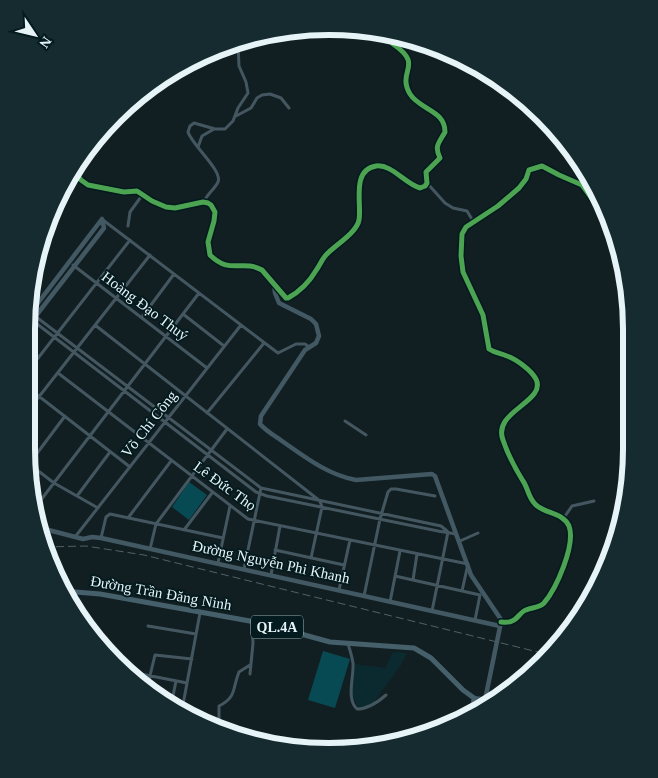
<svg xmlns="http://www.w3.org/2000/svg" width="658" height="778" font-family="Georgia,serif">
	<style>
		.built { fill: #0a2a30 }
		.green { fill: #084a54 }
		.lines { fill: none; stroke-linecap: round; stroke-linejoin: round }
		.street { stroke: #445760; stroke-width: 3 }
		.secondary { stroke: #425963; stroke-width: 4.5 }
		.primary { stroke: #45606b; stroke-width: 5 }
		.rail { stroke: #526065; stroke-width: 1; stroke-dasharray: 8 4; stroke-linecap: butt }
		.cycleway-casing { stroke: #031a1e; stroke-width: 8 }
		.cycleway { stroke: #4ca352; stroke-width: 5 }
		.labels { text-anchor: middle; stroke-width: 4; stroke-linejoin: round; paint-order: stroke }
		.shield { fill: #031a1e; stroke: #a2b3b6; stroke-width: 1 }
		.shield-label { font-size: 14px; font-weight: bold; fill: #e6f4f7 }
		.street-label { font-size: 15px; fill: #e6f4f7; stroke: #031a1e }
		.rim { fill: none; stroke: #e6f4f7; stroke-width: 6 }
	</style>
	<rect width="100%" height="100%" fill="#121f22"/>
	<path class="built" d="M393,652L407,653L401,665L374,702L363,707L357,706L352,693L355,664L385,668Z"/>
	<path class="green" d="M189,482L207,495L189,520L172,507Z
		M323,651L350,659L335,708L308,700Z"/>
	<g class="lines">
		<path class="street" d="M336,36L342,29
			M393,44L396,40
			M236,116L251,108L257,98L262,95L270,94L281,98L289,108
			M198,147L202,136L214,129
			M74,172L81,180L88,185L124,192L137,191L152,201L166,207L175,208L203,202L208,203L211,205L215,212L214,221L208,242L210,255C230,275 242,259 262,270L286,298H288C301,291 310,281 317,269C321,263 323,257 328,253C337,244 357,232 359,220C362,204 351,170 376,166C392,164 405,184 420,188L425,186L427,183L426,172L440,158C434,146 439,143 445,132C445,110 420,110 410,94C396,70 425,66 393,44
			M427,183L445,203L453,208L467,211L473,221
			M204,202C207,194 214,190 218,182C223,171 192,145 188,132L190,126L194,123L215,129H225L233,121L238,108L248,93L246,82L239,66L238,44
			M103,220L278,353L296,344H305L309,347
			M128,226L130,212L143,194
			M73,265L207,368
			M31,313L261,488L441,526L447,531
			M183,314L224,346
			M28,317L256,492L267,496L438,531L456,534
			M142,317L174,274
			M95,325L320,501L322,507L311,558
			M28,371L130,240
			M58,373L248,519L468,564L462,591
			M27,387L130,467
			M27,412L150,255
			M207,413L264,343
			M345,421L366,435
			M28,463L54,483L98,508
			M29,464L65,416
			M77,496L110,452
			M34,509L199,293
			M128,518L171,461
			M563,519L572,506L594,501
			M184,530L212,493
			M75,537L241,325
			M101,538L106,517L110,514L223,538
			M460,541L478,533
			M150,549L156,524L227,429
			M275,550L344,565
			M218,563L230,506
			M244,569L261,488
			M271,575L280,526
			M395,576L480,595L475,620
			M413,580L417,554
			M339,590L350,540
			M364,596L380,519L388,492L391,489H396L435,496
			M390,602L400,551
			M432,611L448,532
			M501,622C505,622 508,623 512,621C518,619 520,612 526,610C532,607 540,608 544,603C556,589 576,545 569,526C563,512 544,514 535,504C528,497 528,488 523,481C515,468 508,455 503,440C492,411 547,402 536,379C531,370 516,359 507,356C500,353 495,353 489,349L483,315L463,272L461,256L462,234L466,227L498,206L519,188L526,179L529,170L542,166L559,175L582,185L593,200L603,204
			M148,626L196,634
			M348,644C350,650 352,657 353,663C354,677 346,699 357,709C368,709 378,702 386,695
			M141,674L187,683
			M250,674L253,643L252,622
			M148,684L155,655L192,659
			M171,706L176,681
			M182,710L200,613
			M219,728V706C237,697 232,689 239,672L250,665"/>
		<path class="secondary" d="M274,284L275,293L279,303L311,319L316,324L319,336L316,343L305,350L261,416L260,424C266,431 275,436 282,441C305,457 328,475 356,480L432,474L435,476L471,575L500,618L501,622L485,700
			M28,316L102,219
			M28,326L104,228L102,219
			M37,527L83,539L92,537L101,538L500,626
			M474,698L487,700"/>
		<path class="primary" d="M63,591L100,594L261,623L330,642L414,648L431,658L463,690L474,698L473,710"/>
		<path class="rail" d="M44,547L86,546L144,555L550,655"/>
		<g class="cycleway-casing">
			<path id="cycleway" d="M74,172L81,180L88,185L124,192L137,191L152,201L166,207L175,208L203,202L208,203L211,205L215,212L214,221L208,242L210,255C230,275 242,259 262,270L286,298H288C301,291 310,281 317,269C321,263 323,257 328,253C337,244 357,232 359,220C362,204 351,170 376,166C392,164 405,184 420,188L425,186L427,183L426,172L440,158C434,146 439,143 445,132C445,110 420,110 410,94C396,70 425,66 393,44
				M501,622C505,622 508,623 512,621C518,619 520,612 526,610C532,607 540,608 544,603C556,589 576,545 569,526C563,512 544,514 535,504C528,497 528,488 523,481C515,468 508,455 503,440C492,411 547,402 536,379C531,370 516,359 507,356C500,353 495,353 489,349L483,315L463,272L461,256L462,234L466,227L498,206L519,188L526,179L529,170L542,166L559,175L582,185L593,200L603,204"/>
		</g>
		<use href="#cycleway" class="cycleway"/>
	</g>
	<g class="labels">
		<rect class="shield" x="251" y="615.5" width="52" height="23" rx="4"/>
		<g class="shield-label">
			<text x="277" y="632">QL.4A</text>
		</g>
		<g class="street-label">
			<text transform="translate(145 306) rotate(37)" y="5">Hoàng Đạo Thuý</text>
			<text transform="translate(149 424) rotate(-52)" y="5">Võ Chí Công</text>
			<text transform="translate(225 486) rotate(36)" y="5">Lê Đức Thọ</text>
			<text transform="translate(271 562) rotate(12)" y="5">Đường Nguyễn Phi Khanh</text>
			<text transform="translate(161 593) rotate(10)" y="5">Đường Trần Đăng Ninh</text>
		</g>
	</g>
	<path d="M0 0H658V778H0ZM329 35H329A294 294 0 0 1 623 329V449A294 294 0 0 1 329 743H329A294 294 0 0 1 35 449V329A294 294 0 0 1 329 35Z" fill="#152b2f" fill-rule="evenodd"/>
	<path class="rim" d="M329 35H329A294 294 0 0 1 623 329V449A294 294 0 0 1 329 743H329A294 294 0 0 1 35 449V329A294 294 0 0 1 329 35Z"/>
	<g transform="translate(35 35) rotate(125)" stroke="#031a1e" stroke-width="4" paint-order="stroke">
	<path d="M0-4L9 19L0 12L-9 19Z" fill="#e6f4f7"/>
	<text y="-8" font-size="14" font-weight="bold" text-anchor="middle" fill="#e6f4f7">N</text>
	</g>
</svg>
